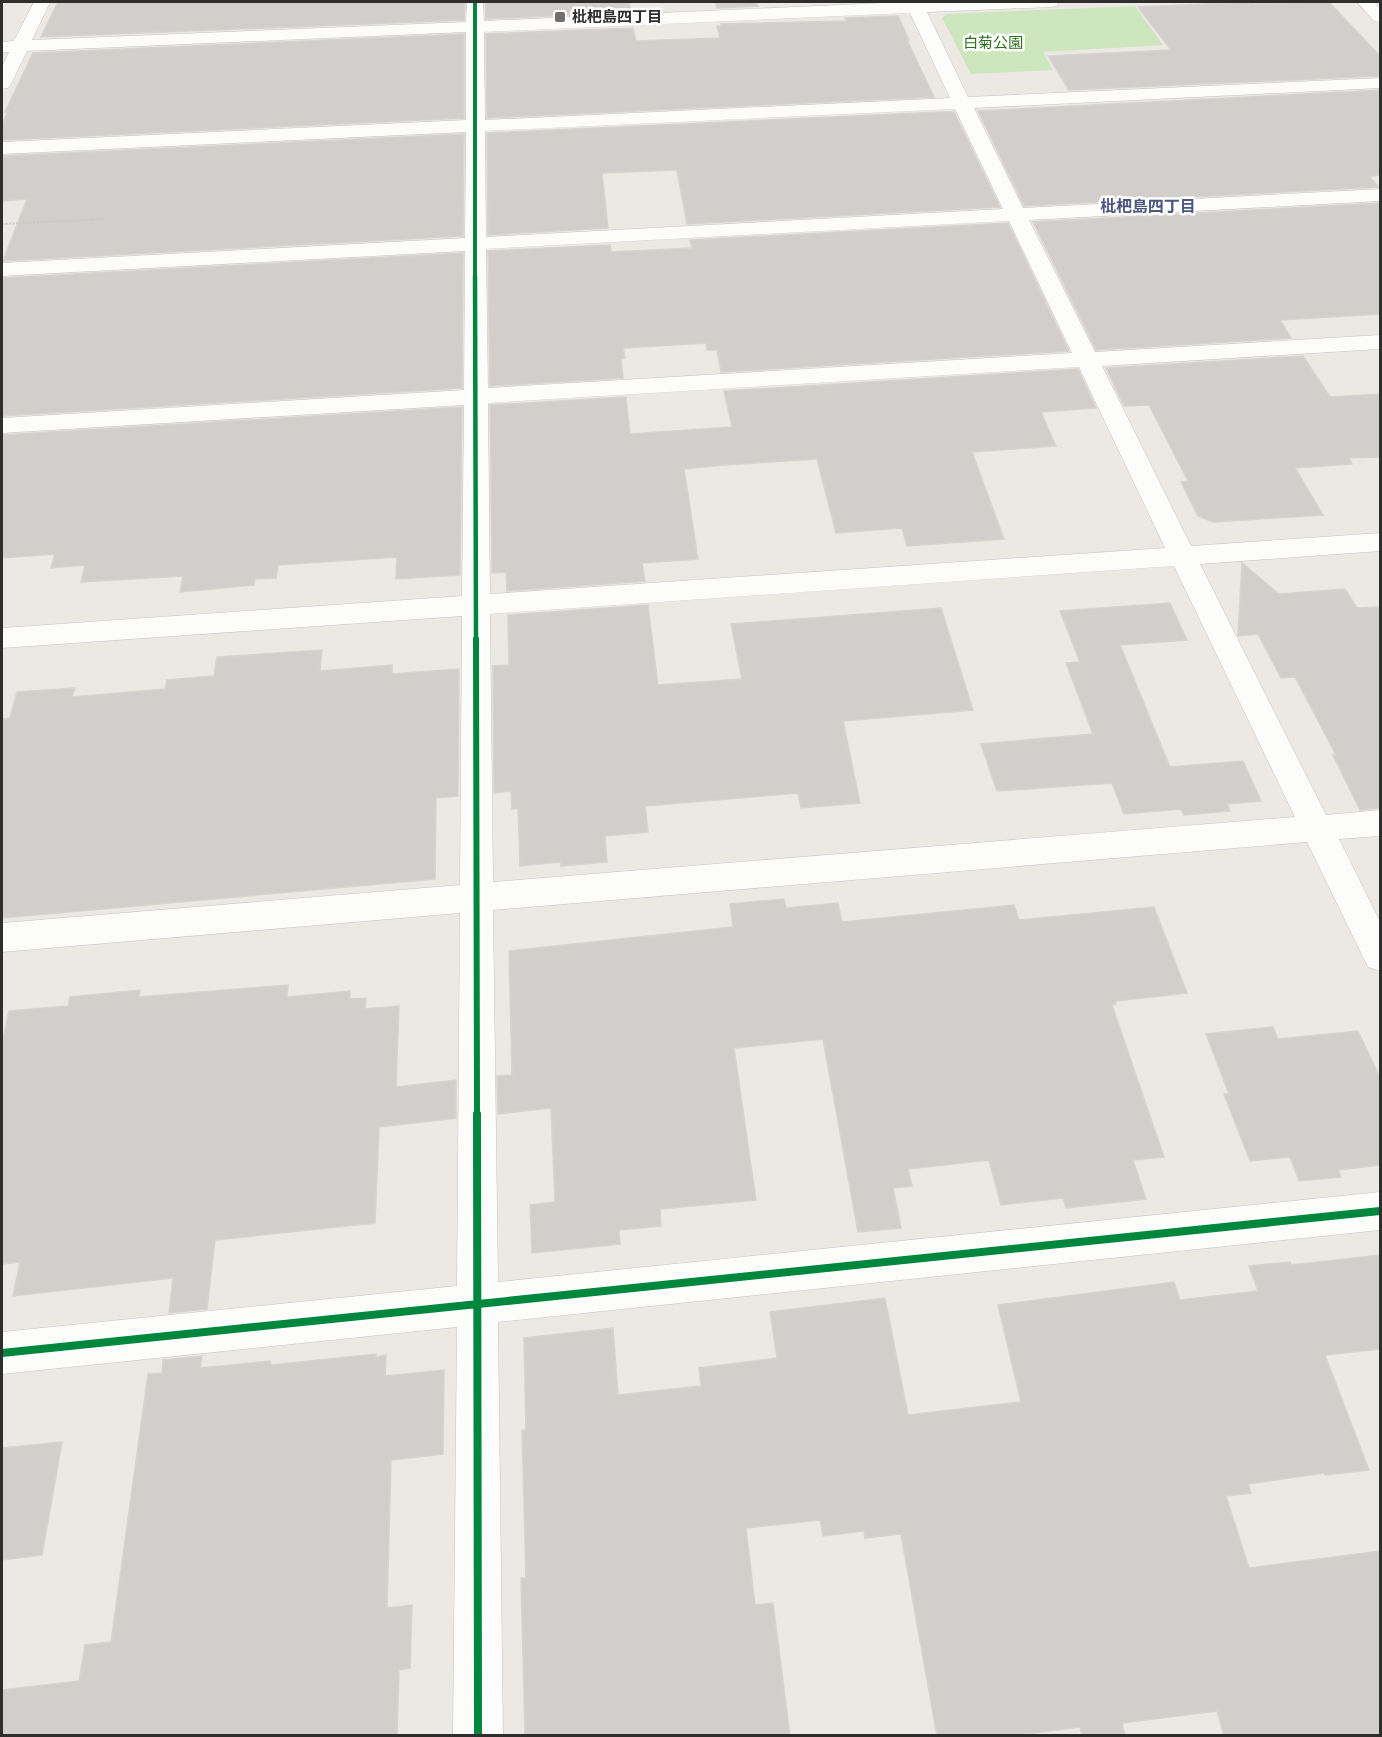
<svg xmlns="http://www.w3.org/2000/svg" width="1382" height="1737" font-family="Jost,'Noto Sans JP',sans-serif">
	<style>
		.green { fill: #cee6be }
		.building { fill: #d1cecb; stroke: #d7d4d0; stroke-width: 1.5 }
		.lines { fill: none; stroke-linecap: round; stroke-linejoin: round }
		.minor-casing { stroke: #c5c4c5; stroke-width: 1 }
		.path { stroke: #c9c9c8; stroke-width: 2; stroke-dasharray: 2 1.5; stroke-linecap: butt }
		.minor { fill: #fcfcfb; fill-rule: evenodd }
		.cycleway-far3-casing { stroke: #fff; stroke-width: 6 }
		.cycleway-far2-casing { stroke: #fff; stroke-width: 8 }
		.cycleway-far1-casing { stroke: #fff; stroke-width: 10 }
		.cycleway-casing { stroke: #fff; stroke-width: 11 }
		.cycleway-far3 { stroke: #00873e; stroke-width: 4 }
		.cycleway-far2 { stroke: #00873e; stroke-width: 4.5 }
		.cycleway-far1 { stroke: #00873e; stroke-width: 6 }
		.cycleway { stroke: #00873e; stroke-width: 8 }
		.poi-dot { fill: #706f6e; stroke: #fff; stroke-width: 2 }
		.labels { text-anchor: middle; stroke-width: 5; stroke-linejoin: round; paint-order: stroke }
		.far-poi-label { font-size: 15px; font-weight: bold; fill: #2e2e2e; stroke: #fff; text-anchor: start }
		.far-park-label { font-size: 15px; fill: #2c6e1b; stroke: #fff }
		.far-neighbourhood-label { font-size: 16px; font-weight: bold; fill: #4d5680; stroke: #fff }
	</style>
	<rect width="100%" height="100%" fill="#ece8e4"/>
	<path class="green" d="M1135,6L1163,45L1043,52L1053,70L971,74L942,18L947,14Z"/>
	<path class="building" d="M58,2H465L464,20L41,37Z
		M485,2H629L631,12L486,19Z
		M715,2H756L758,6L717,8Z
		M1252,2L1254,4L1329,2L1380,56V76L1069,90L1048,56L1171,50L1138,7Z
		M898,16L909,40H907L934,97L487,118L486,34L633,28L636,41L720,38L717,26H722L721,24L846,21L845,18Z
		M464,34V118L2,140V125L8,111L5,112L33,53Z
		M1380,90V175L1369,176L1379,187L1024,206L978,111Z
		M941,112H954L1000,207L687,224L677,170L602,173L608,228L488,235L487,133Z
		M464,134L463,236L3,261L27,199L2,201V156Z
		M1380,203V314L1280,320L1291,338L1096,350L1033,222Z
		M1008,223L1069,351L721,372L717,350H707L706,343L623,348L625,358L621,359L623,378L490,386L488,251L610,245L611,252L692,248L690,240Z
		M463,253L462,388L2,416V278Z
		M1303,356L1330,397L1380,394V457L1349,458L1352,464L1295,468L1323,515L1213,522L1198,516L1181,482L1188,481L1149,405L1124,406L1106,368Z
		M1078,369L1096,408L1041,412L1056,446L972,452L1004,539L907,546L902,528L836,533L817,459L724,465L684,469L698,559L642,563L645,581L507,591L506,572L492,573L490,405L626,397L630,434L732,427L724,391Z
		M462,407L460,575L396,579L397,557L278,565L276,578L255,579L254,585L180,592L183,576L81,582L85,565L51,568L55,554L2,558V435Z
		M1242,563L1279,594L1345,589L1357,608L1380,607V808L1360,810L1333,755H1336L1295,677L1281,678L1258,634L1238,636Z
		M1170,603L1187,640L1120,645L1170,767L1243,761L1261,801L1227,804L1230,811L1184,815L1181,809L1124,814L1112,783L997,791L981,744L1093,734L1066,663L1080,662L1060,611Z
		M648,605L658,685L742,679L731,624L941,608L973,710L843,721L860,803L801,808L798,793L645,806L648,832L605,836L607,862L561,866L560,862L520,866L518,808L512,809L511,791L494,793L493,666L509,665L508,615Z
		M322,650L320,671L392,665V674L459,669L458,796L436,798L435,879L2,918V719L10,718L17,692L75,688L72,697L165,689L167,680L214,676L217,657Z
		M784,899L786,908L838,903L842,922L1014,905L1019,920L1154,907L1187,993L1115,1001L1116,1004L1112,1005L1164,1157L1133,1160L1146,1199L1066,1208L1063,1198L1001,1205L989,1160L908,1169L912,1186L893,1188L901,1228L858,1232L823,1039L734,1048L756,1200L660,1209L661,1226L619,1230L620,1244L532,1253L530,1205L555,1202L551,1108L498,1114L497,1076L512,1075L509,951L733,927L730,904Z
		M288,985L287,997L350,991V999L366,998L365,1009L399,1006L396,1087L456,1080V1118L379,1127L375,1223L215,1240L207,1309L169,1313L173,1278L13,1296L20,1262L2,1264V1043L9,1011L68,1006L70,997L140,990L139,997Z
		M1273,1027L1278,1039L1358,1031L1380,1078V1165L1338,1170L1341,1177L1299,1181L1290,1157L1250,1161L1224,1094H1229L1206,1034Z
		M1380,1255V1349L1325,1355L1369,1470L1325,1475L1324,1473L1248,1484L1251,1493L1226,1496L1249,1568L1380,1551V1736H1224L1217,1711L1122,1723L1125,1736H1082L1080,1727L1011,1736H937L901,1534L865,1538L864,1531L823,1536L820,1520L746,1528L755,1605L773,1603L790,1736H525L521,1578H526L522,1430H526L524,1338L613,1328L618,1395L701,1386L699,1368L777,1358L770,1312L885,1298L908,1415L1021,1402L998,1305L1174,1282L1180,1300L1258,1291L1249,1266L1290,1262L1291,1265Z
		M376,1354V1357L386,1355L385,1376L444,1370L443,1454L391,1460L387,1608L412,1605L410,1668L399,1670L397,1736H2V1690L79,1681L85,1645L111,1642L148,1374L162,1373L163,1360L202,1356L200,1368L270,1361L271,1365Z
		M62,1442L42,1555L2,1560V1448Z"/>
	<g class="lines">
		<g class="minor-casing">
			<path id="minor" d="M34,2H50L32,40L466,22L467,2H483L484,21L905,2H1059L1057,6L1051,7L927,12L968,97L1380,78V88L974,108L1023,208L1380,189V201L1029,220L1095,352L1380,335V349L1102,366L1191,546L1380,533V551L1200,564L1326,815L1380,810V836L1339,839L1380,922V971L1368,967L1307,842L493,910L498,1282L1380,1192V1230L498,1322L503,1736H453L457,1327L2,1374V1332L457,1286L460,913L2,952V923L460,885L462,616L2,648V628L462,596L464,405L2,433V418L464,390L465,251L2,276V263L465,238L466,132L2,154V142L466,120V32L27,51L11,84L8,88L2,89V67L9,52H2V42L14,41ZM910,13L950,98L485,120L484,32ZM955,109L1003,209L486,237L485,131ZM1009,221L1072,353L488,388L486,249ZM1079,367L1165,548L490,594L488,403ZM1174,566L1295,817L493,882L490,614Z
				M1357,2H1374L1380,8V22L1374,21Z"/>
		</g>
		<path class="path" d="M2,224L104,219"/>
		<use href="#minor" class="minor"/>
		<g class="cycleway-far3-casing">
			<path id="cycleway-far3" d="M475,2V278"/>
		</g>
		<g class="cycleway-far2-casing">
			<path id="cycleway-far2" d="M475,276L476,640"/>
		</g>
		<g class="cycleway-far1-casing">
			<path id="cycleway-far1" d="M476,639L477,1115"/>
		</g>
		<g class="cycleway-casing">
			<path id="cycleway" d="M477,1114L478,1736
				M2,1353L1380,1211"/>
		</g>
		<use href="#cycleway-far3" class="cycleway-far3"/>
		<use href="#cycleway-far2" class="cycleway-far2"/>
		<use href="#cycleway-far1" class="cycleway-far1"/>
		<use href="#cycleway" class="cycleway"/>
	</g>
	<rect class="poi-dot" x="554" y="11" width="12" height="12" rx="3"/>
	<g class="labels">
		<g class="far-poi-label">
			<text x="572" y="22">枇杷島四丁目</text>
		</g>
		<g class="far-park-label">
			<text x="993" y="48">白菊公園</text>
		</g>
		<g class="far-neighbourhood-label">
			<text x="1148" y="212">枇杷島四丁目</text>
		</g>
	</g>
	<rect width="1382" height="1737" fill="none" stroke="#2e2e2e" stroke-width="6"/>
</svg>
